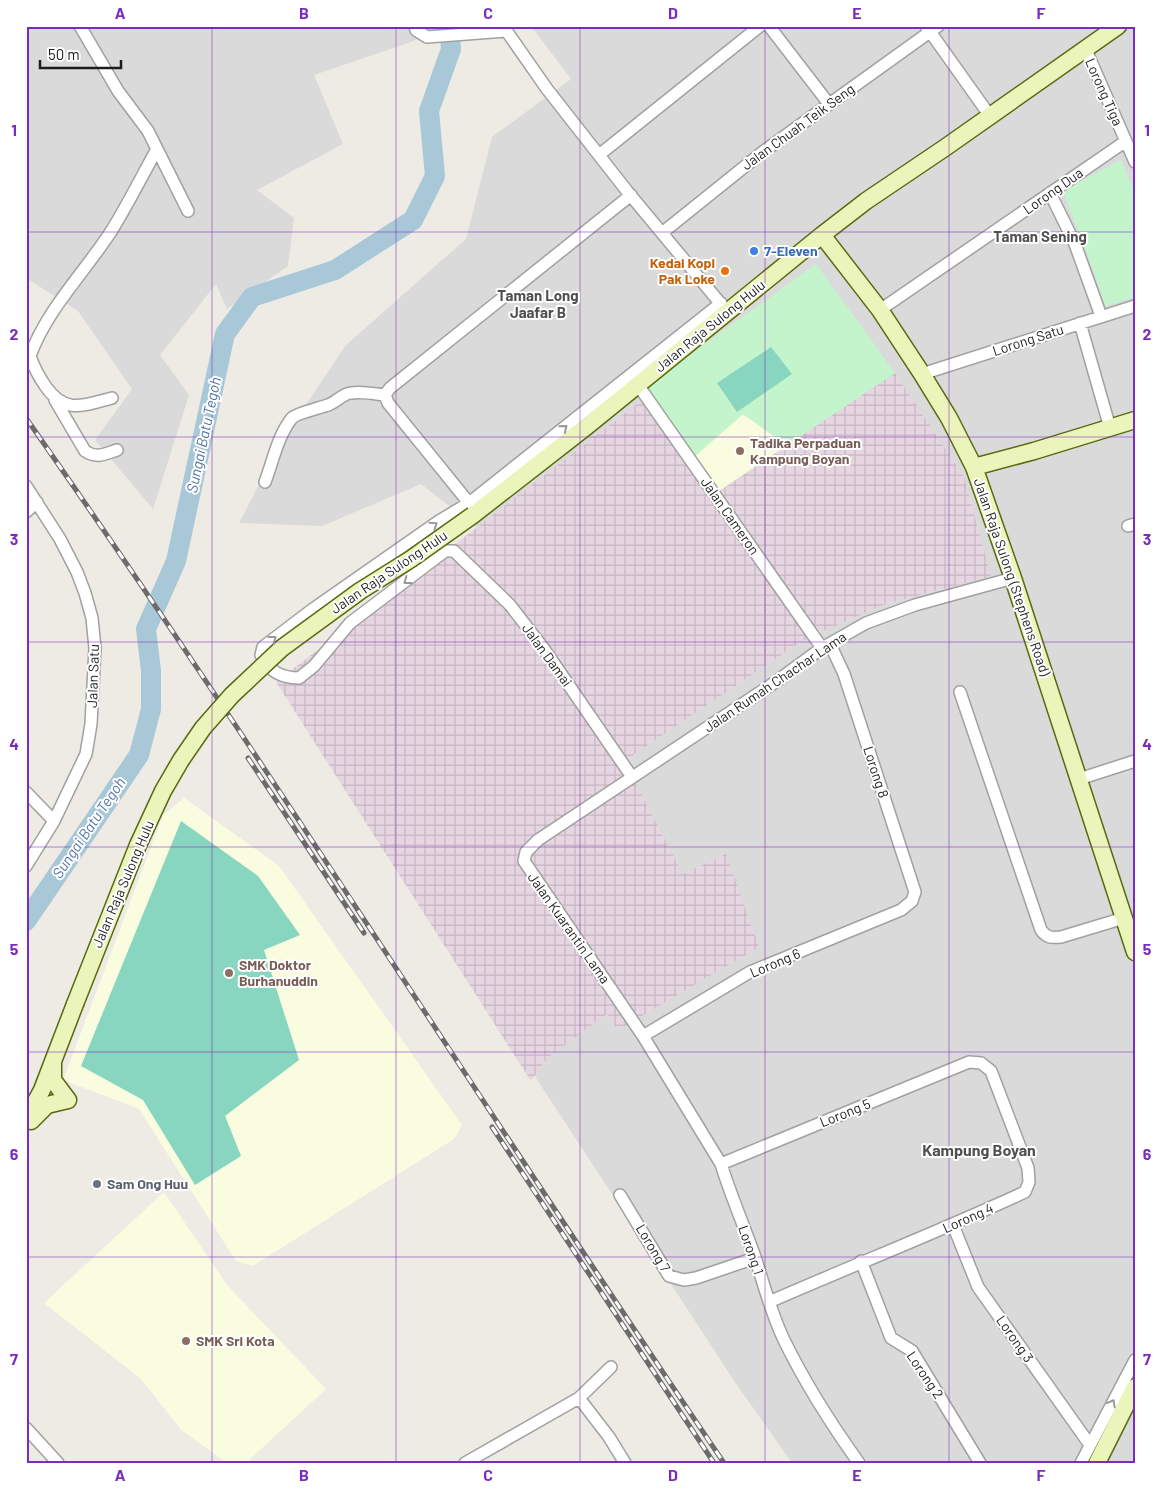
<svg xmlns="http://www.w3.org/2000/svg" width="1161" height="1489" font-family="Barlow,sans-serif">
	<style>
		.residential { fill: #dbdada }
		.industrial { fill: url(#industrial-grid) }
		.education { fill: #f9fcde }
		.park { fill: #c4f4cc }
		.pitch { fill: #88d6c0 }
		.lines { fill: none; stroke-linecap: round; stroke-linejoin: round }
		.river { stroke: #a8c8d8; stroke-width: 20 }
		.street-casing { stroke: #a1a1a1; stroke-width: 14 }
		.secondary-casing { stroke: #576a0e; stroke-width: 19 }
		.street { stroke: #fff; stroke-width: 11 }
		.secondary { stroke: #ebf4bb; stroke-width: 16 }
		.rail-casing { stroke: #6b6b6b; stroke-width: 5 }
		.rail { stroke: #fff; stroke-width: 3; stroke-dasharray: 9; stroke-linecap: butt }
		.secondary-bridge-casing { stroke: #576a0e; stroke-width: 19; stroke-linecap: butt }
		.secondary-bridge { stroke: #ebf4bb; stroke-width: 16 }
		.oneway { stroke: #999 }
		.grid { fill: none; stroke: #7b2cbf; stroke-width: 1; stroke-opacity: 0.55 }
		.shop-dot { fill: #3f7fe0; stroke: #fff; stroke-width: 2 }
		.food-dot { fill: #e8710a; stroke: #fff; stroke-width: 2 }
		.education-dot { fill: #8d6e63; stroke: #fff; stroke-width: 2 }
		.worship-dot { fill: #6b7280; stroke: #fff; stroke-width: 2 }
		.labels { text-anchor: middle; stroke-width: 4; stroke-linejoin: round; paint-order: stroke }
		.street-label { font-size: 14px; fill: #1d1d1d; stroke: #fff }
		.shop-label { font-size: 14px; font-weight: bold; fill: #366cbe; stroke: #fff; text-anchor: start }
		.food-label { font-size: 14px; font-weight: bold; fill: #c56008; stroke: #fff; text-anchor: end }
		.education-label { font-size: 14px; font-weight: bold; fill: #785e54; stroke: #fff; text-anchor: start }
		.worship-label { font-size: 14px; font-weight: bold; fill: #5b616d; stroke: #fff; text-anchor: start }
		.neighbourhood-label { font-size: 15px; font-weight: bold; fill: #505050; stroke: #fff }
		.water-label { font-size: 15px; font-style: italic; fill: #5273a4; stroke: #fff }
		.quarter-label { font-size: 16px; font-weight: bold; fill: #505050; stroke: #fff }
		.neatline { fill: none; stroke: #7b2cbf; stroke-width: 2 }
		.grid-label { font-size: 16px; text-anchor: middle; font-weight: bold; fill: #7b2cbf }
	</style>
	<defs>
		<pattern id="industrial-grid" width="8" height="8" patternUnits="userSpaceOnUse" patternTransform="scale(1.25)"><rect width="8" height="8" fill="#e6d6e1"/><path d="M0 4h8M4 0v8" fill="none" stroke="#c5b7c1"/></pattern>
	</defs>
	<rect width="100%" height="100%" fill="#edebe4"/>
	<path class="residential" d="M26,26H445L411,42L314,75L343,144L257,190L294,218L288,266L227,309L216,284L160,355L189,395L153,509L95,440L132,389L78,311L26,278Z
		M531,26H1135V1463H792L737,1385L284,693L485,534L421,484L322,526L239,523L283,439L346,345L466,239L492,137L571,79Z"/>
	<path class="industrial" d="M895,373L964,477L991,576L883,605L819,633L793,647L633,755L632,777L683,874L726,854L759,947L618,1030L607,1014L547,1058L531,1081L276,682L646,397L715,494Z"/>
	<path class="education" d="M743,414L787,445L719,491L695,456Z
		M184,798L279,866L462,1125L454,1139L253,1266L236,1261L139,1109L63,1080L163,815Z
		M164,1192L227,1285L326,1389L246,1463H227L181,1430L141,1379L44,1303Z"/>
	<path class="park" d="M1121,160L1135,193V297L1106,306L1104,304L1095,275L1063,191Z
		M816,264L895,373L787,445L743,414L695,456L647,386Z"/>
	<path class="pitch" d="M771,347L792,374L737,412L717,383Z
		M181,821L258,876L300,935L264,950L299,1060L225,1116L241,1156L195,1185L143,1100L81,1066Z"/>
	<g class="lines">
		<path class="river" d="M26,921L139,755L151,709V671L146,629L176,561L225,334L252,297L335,270L413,220L435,176L429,111L451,49L449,26"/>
		<g class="street-casing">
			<path id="street" d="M80,26L118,91L148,131L188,211
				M415,26L416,30L427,37L506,31
				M503,26L547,89L627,191L725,309
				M769,26L829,104
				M926,26L990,116
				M1086,50L1135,162
				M599,155L760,26
				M1050,193L1075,244L1101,316
				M662,233L764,151L938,26
				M880,310L1126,141
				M1080,323L1110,428
				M922,374L1135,306
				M638,385L822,648
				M112,398C84,405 66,415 46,387C39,377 34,368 30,356C47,309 85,272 112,230C128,204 142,176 157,149
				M55,400L85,451C97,459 105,454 117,450
				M265,482C273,461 278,435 292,418C297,413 320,408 328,405C336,402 344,393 351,393C362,391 375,394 385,395
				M26,486L60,539L77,572L85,593L92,618L95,648L91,724L86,754L54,821L26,866
				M469,503L388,403L385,395L390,388L631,195
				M26,512L37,502
				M1128,526L1135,524
				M960,692L1041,930C1047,938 1051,938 1061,937L1124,918
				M632,777L544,649L510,605L454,551H445L350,623L314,666L299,678C282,678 269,672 261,655L263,647L313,609L439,521L469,503L721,303
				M1079,779L1135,761
				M26,792L54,821
				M643,1036L750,972L901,910L912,901L915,892L844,674L830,644
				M721,1164L969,1062L981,1063L991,1071L1028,1168L1029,1182L1025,1192C940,1231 854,1265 769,1302
				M620,1195L669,1276L684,1280L696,1278L755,1258
				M953,1225L978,1287L1090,1445
				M861,1261L891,1338L912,1351L980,1463
				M579,1398L609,1437L625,1463
				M26,1428L58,1463
				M465,1463L579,1398L611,1367
				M859,1463C831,1424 805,1383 784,1340C771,1313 764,1285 755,1257C744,1226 731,1196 721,1164L643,1036L524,861L526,852L538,840L777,681L822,648L866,623L915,605L1013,578
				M1081,1463L1135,1360"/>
		</g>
		<g class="secondary-casing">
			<path id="secondary" d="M822,235L880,310L922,374L949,418L974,467L1013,578L1135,952
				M974,467L1034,451L1135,420
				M473,515L586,427L822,235L866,201L946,147L1118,26
				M26,1119L42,1090L75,1004
				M31,1121L47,1105L68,1100L53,1080V1063
				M1097,1463L1135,1387"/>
		</g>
		<use href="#street" class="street"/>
		<use href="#secondary" class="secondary"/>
		<g class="rail-casing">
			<path id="rail" d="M26,418C266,761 489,1116 724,1463
				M248,758L364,933
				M492,1127L714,1463"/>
		</g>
		<use href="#rail" class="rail"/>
		<g class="secondary-bridge-casing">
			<path id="secondary-bridge" d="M75,1004L138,845L163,791L181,760L203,728L232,695L282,648L360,591L411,559L473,515"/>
		</g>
		<use href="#secondary-bridge" class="secondary-bridge"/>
	</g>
	<defs><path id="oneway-chevron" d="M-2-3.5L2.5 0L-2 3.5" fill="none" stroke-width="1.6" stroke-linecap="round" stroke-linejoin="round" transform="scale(1.25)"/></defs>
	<g class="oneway">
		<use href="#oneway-chevron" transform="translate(564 428) rotate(-39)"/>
		<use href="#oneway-chevron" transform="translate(434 525) rotate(-35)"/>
		<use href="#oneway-chevron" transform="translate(407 581) rotate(143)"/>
		<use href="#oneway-chevron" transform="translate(273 639) rotate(-38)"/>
		<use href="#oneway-chevron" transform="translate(1112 1403) rotate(-62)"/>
	</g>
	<path class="grid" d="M212,26V1463M396,26V1463M580,26V1463M765,26V1463M949,26V1463M26,232H1135M26,437H1135M26,642H1135M26,847H1135M26,1052H1135M26,1257H1135"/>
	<circle class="shop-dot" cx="754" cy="251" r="5"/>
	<circle class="food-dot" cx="725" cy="271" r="5"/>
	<g class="education-dot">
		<circle cx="740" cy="451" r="5"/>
		<circle cx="229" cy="973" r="5"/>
		<circle cx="186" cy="1341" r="5"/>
	</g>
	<circle class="worship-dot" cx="97" cy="1184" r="5"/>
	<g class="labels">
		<g class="street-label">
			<text transform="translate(1104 92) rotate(66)" y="5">Lorong Tiga</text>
			<text transform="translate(798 127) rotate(-36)" y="5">Jalan Chuah Teik Seng</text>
			<text transform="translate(1053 191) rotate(-35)" y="5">Lorong Dua</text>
			<text transform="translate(710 326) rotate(-39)" y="5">Jalan Raja Sulong Hulu</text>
			<text transform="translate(1028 340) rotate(-18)" y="5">Lorong Satu</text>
			<text transform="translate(730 516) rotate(55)" y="5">Jalan Cameron</text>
			<text transform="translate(389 572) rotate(-34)" y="5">Jalan Raja Sulong Hulu</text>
			<text transform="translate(1012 577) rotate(71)" y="5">Jalan Raja Sulong (Stephens Road)</text>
			<text transform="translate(547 655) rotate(54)" y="5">Jalan Damai</text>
			<text transform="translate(93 676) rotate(-88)" y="5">Jalan Satu</text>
			<text transform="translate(775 682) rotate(-34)" y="5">Jalan Rumah Chachar Lama</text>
			<text transform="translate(876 772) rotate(72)" y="5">Lorong 8</text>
			<text transform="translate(123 884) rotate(-67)" y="5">Jalan Raja Sulong Hulu</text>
			<text transform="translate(569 928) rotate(55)" y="5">Jalan Kuarantin Lama</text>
			<text transform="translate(775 963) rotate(-23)" y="5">Lorong 6</text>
			<text transform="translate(845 1113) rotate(-22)" y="5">Lorong 5</text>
			<text transform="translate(968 1218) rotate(-24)" y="5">Lorong 4</text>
			<text transform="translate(653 1248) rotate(59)" y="5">Lorong 7</text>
			<text transform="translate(751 1250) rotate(71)" y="5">Lorong 1</text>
			<text transform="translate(1015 1339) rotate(55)" y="5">Lorong 3</text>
			<text transform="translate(925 1375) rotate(56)" y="5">Lorong 2</text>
		</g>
		<g class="shop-label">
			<text x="764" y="256">7-Eleven</text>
		</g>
		<g class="food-label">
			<text x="715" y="268">Kedai Kopi<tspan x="715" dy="16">Pak Loke</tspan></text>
		</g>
		<g class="education-label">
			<text x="750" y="448">Tadika Perpaduan<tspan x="750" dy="16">Kampung Boyan</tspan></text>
			<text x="239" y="970">SMK Doktor<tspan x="239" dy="16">Burhanuddin</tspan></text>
			<text x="196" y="1346">SMK Sri Kota</text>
		</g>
		<g class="worship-label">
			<text x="107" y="1189">Sam Ong Huu</text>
		</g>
		<g class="neighbourhood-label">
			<text x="1040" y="242">Taman Sening</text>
			<text x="538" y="301">Taman Long<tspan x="538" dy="17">Jaafar B</tspan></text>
		</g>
		<g class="water-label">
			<text transform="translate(204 435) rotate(-78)" y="5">Sungai Batu Tegoh</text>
			<text transform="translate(89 828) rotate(-56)" y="5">Sungai Batu Tegoh</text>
		</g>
		<g class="quarter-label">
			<text x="979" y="1156">Kampung Boyan</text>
		</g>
	</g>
	<rect width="1161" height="1489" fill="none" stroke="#ffffff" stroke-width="55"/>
	<path d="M40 60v8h81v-8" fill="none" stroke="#1d1d1d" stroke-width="2.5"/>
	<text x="48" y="60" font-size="15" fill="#1d1d1d" stroke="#ffffff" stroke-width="4" paint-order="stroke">50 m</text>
	<rect x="28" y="28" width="1106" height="1434" class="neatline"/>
	<g class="grid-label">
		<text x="120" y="19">A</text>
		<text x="304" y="19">B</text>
		<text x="488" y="19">C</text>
		<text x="673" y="19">D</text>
		<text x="857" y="19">E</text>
		<text x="1041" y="19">F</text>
		<text x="14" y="136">1</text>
		<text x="1147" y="136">1</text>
		<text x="14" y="340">2</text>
		<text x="1147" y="340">2</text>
		<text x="14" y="545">3</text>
		<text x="1147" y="545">3</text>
		<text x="14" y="750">4</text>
		<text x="1147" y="750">4</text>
		<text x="14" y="955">5</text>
		<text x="1147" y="955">5</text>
		<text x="14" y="1160">6</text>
		<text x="1147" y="1160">6</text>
		<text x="14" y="1365">7</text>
		<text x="1147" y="1365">7</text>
		<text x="120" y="1481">A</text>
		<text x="304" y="1481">B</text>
		<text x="488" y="1481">C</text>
		<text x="673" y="1481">D</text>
		<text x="857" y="1481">E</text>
		<text x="1041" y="1481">F</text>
	</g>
</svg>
